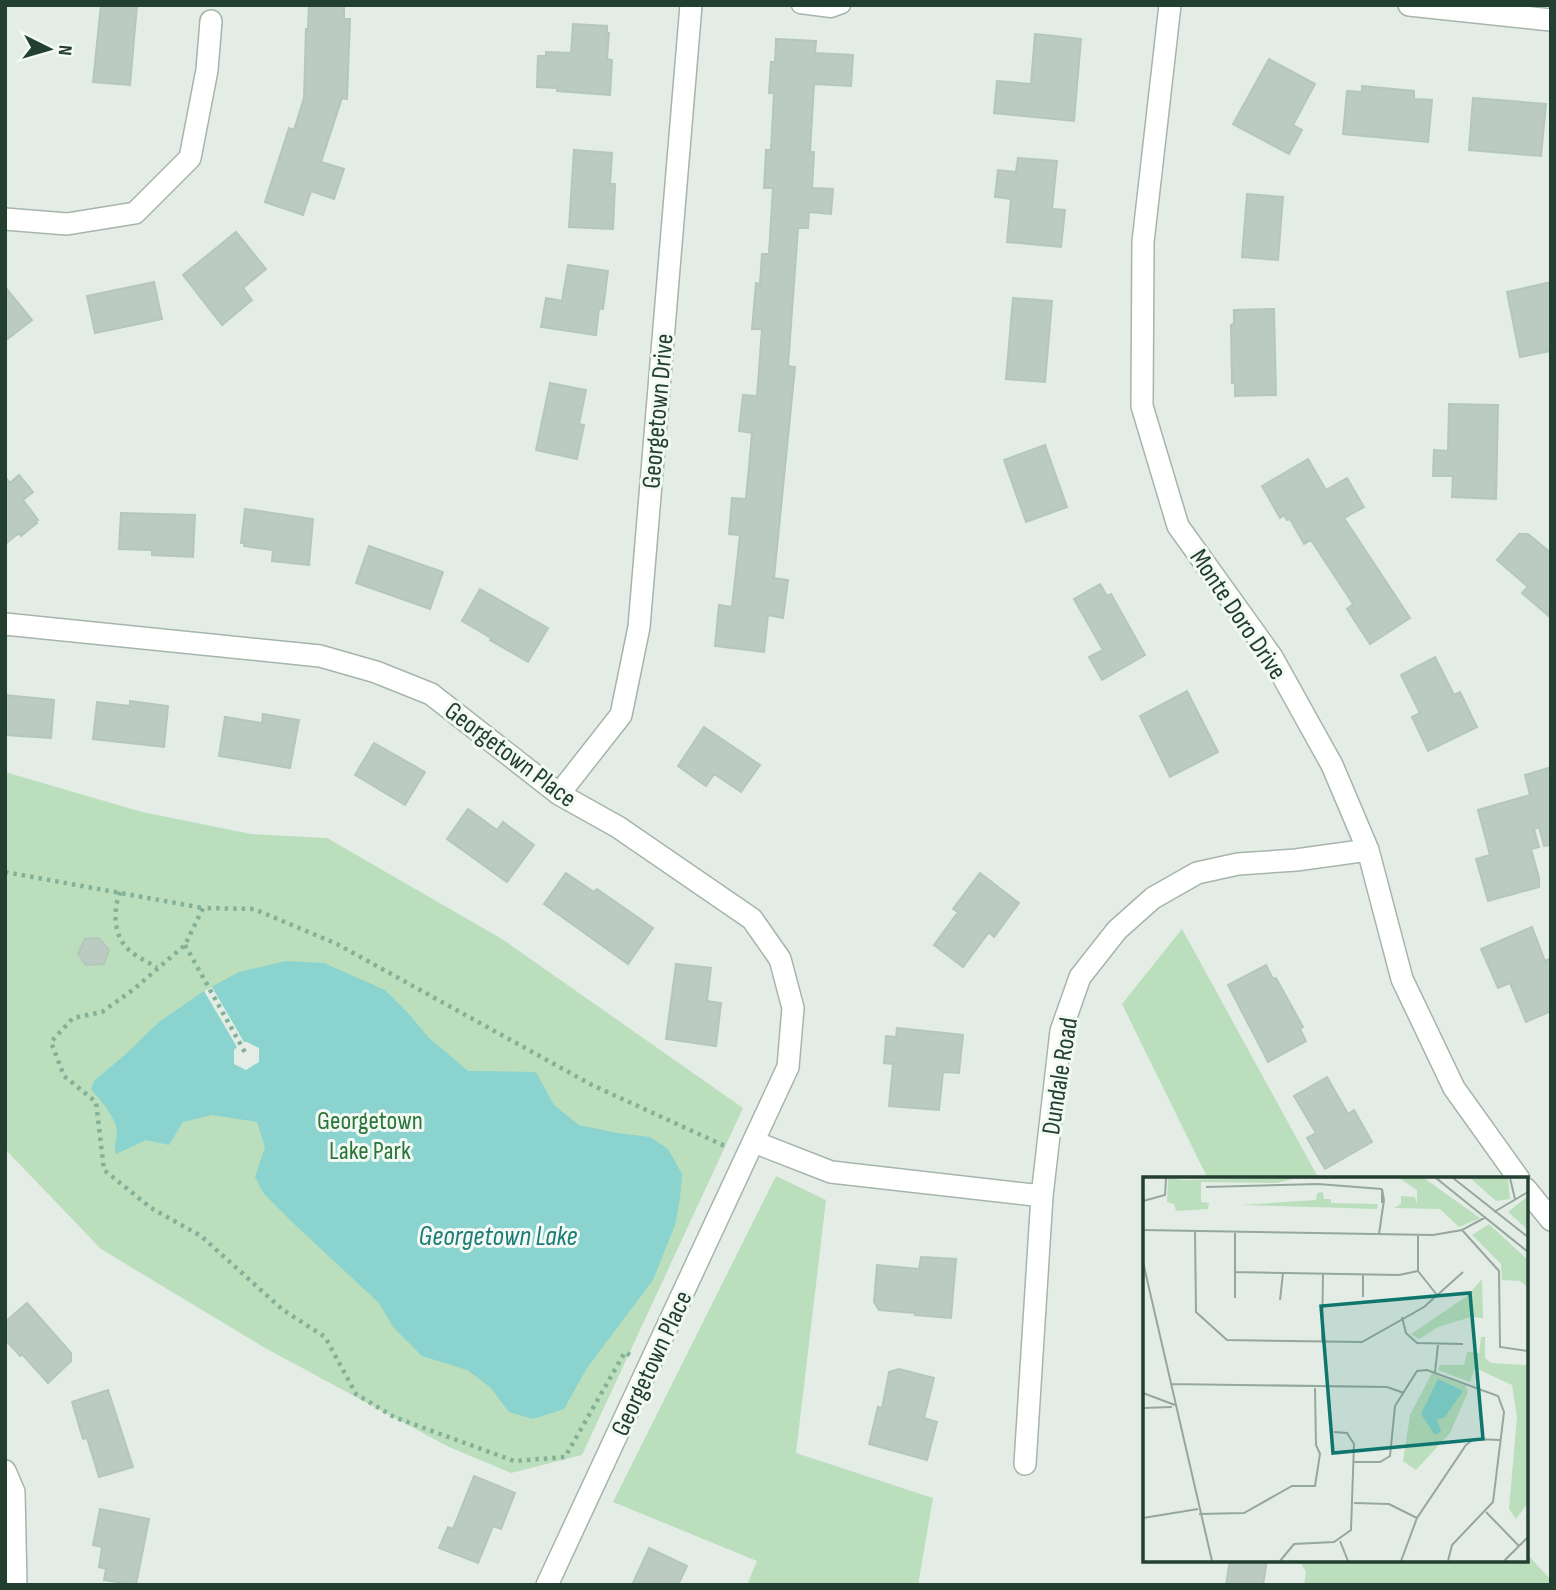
<svg xmlns="http://www.w3.org/2000/svg" width="1556" height="1590" font-family="'Sofia Sans Condensed',sans-serif">
	<style>
		.green { fill: #bbdebd }
		.water { fill: #8ad3ce }
		.pier { fill: #e3ede6 }
		.building { fill: #bbcbc1; stroke: #b5c7bb; stroke-width: 2 }
		.lines { fill: none; stroke-linecap: round; stroke-linejoin: round }
		.service-casing { stroke: #a5b5ac; stroke-width: 19 }
		.minor-casing { stroke: #a5b5ac; stroke-width: 24 }
		.path { stroke: #83b198; stroke-width: 4.5; stroke-dasharray: 3.5 5; stroke-linecap: butt }
		.service { stroke: #fff; stroke-width: 16 }
		.minor { stroke: #fff; stroke-width: 21 }
		.labels { text-anchor: middle; stroke-width: 6; stroke-linejoin: round; paint-order: stroke }
		.street-label { font-size: 26px; fill: #223f31; stroke: #f3f9f5 }
		.park-label { font-size: 26px; fill: #2b7638; stroke: #f3f9f5 }
		.water-label { font-size: 28px; font-style: italic; fill: #1b7c76; stroke: #f3f9f5 }
		.inset-road { fill: none; stroke: #96a79e; stroke-width: 2 }
		.view { fill: #0f766e; fill-opacity: 0.15; stroke: #0f766e; stroke-width: 3.5 }
		.inset-edge { fill: none; stroke: #223f31; stroke-width: 3.5 }
	</style>
	<rect width="100%" height="100%" fill="#e3ede6"/>
	<path class="green" d="M5,772L142,812L251,834L327,838L502,939L743,1108L582,1455L511,1473L449,1447L265,1348L101,1249L5,1149Z
		M1182,929L1319,1179H1208L1122,1004Z
		M776,1176L826,1200L796,1453L933,1498L918,1585H747L757,1561L613,1502Z
		M1526,1553L1551,1580V1585H1304L1306,1572L1299,1560H1526Z"/>
	<path class="water" d="M286,961L324,963L385,990L408,1013L429,1038L468,1071L536,1072L554,1105L579,1125L617,1133L650,1137L668,1149L682,1174L680,1199L675,1225L653,1280L587,1368L564,1409L533,1419L509,1412L490,1387L467,1370L422,1356L393,1327L379,1303L291,1221L264,1194L255,1177L265,1147L257,1122L212,1115L183,1122L169,1145L146,1140L116,1154C113,1145 117,1140 117,1132C117,1118 99,1099 91,1089L94,1081L127,1053L159,1022L204,991L239,972Z"/>
	<path class="pier" d="M212,987L244,1042H247L259,1048V1062L246,1070L234,1064V1050L237,1047L204,991Z"/>
	<path class="building" d="M101,5H137L130,85L93,82Z
		M309,5H344V19H350L347,99L342,98L321,162L344,169L334,199L311,191L303,215L265,202L289,128L294,130L304,98L306,29H308Z
		M573,24L607,26V33H609L607,59L612,60L610,95L557,91V88L537,87L538,56H546V52L571,53Z
		M1035,34L1081,39L1074,121L994,113L997,81L1031,84Z
		M776,39L816,41L815,53L853,55L851,86L814,84L810,152H814L812,188L833,189L831,214L809,212L808,228H798L788,366L795,367L774,578L788,580L783,618L768,615L764,652L715,646L719,605L732,607L740,535L729,534L732,498L746,499L752,433L739,431L743,395L757,396L762,329H752L756,283L760,284L762,254H769L773,188H764L766,150H771L774,93H769L771,62H775Z
		M1269,59L1315,84L1293,125L1302,130L1289,154L1233,124Z
		M1362,86L1414,91V99L1432,100L1428,142L1343,134L1347,91L1362,92Z
		M1473,98L1546,104L1541,156L1469,150Z
		M574,150L612,153L610,184H615L613,229L569,227Z
		M1018,158L1057,161L1052,209L1065,210L1061,247L1007,242L1011,199L995,197L998,170L1016,172Z
		M1247,194L1283,197L1278,260L1242,257Z
		M236,232L266,269L243,288L252,300L222,325L183,275Z
		M568,265L608,271L603,309L599,308L596,335L541,327L546,298L562,301Z
		M154,282L162,319L95,333L87,296Z
		M1551,282V351L1520,357L1507,292Z
		M5,287L32,320L5,341Z
		M1013,298L1052,301L1045,382L1006,379Z
		M1274,309L1276,395L1235,396V383H1232L1231,325L1234,324V310Z
		M550,383L586,390L579,424L584,425L577,459L536,450Z
		M1449,404L1498,405L1496,499L1452,497L1453,476H1433L1434,450L1448,451Z
		M1045,445L1067,507L1026,522L1004,460Z
		M1308,459L1326,490L1347,478L1364,507L1344,518L1410,618L1370,644L1347,609L1353,604L1311,540L1304,544L1290,519L1287,520L1284,515L1280,518L1262,486Z
		M19,475L33,492L23,500L38,520L36,521L37,523L21,536L19,533L5,544V477L10,483Z
		M245,509L313,519L309,565L272,561L273,550L244,546L245,543H241Z
		M121,513L195,515L193,557L152,555V550L119,549Z
		M1519,534H1528L1551,553V618L1522,593L1528,587L1497,560Z
		M369,546L443,572L430,609L356,583Z
		M1100,584L1107,596L1111,594L1145,655L1102,680L1089,657L1103,650L1074,599Z
		M480,589L548,628L528,662L490,640L491,638L462,621Z
		M1435,657L1454,695L1460,692L1477,727L1428,751L1412,717L1420,713L1401,675Z
		M1187,691L1218,752L1170,777L1140,716Z
		M5,695L54,700L51,738L5,735Z
		M130,701L168,706L164,747L93,739L97,702L130,706Z
		M263,714L299,720L290,768L219,756L225,717L262,723Z
		M704,727L760,765L741,792L714,774L706,786L678,766Z
		M374,743L425,772L405,805L355,775Z
		M1551,767V845L1544,846L1539,827L1534,829L1539,847L1531,849L1539,878V887L1488,901L1476,859L1490,855L1478,810L1530,795L1525,775Z
		M468,809L497,830L503,822L534,845L507,882L447,839Z
		M566,873L594,892L597,889L653,928L628,964L544,904Z
		M980,873L1019,903L994,937L989,932L963,967L934,945L958,912L953,909Z
		M1532,927L1545,961L1551,958V1011L1526,1022L1510,983L1498,988L1481,949Z
		M99,938L109,950L104,964L86,965L78,954L85,939Z
		M676,964L711,968L707,1001L721,1003L716,1046L666,1039Z
		M1266,965L1273,979L1276,978L1303,1027L1300,1029L1306,1041L1268,1062L1228,985Z
		M897,1028L963,1035L959,1073L943,1072L939,1110L889,1106L893,1064L884,1063L886,1036L896,1037Z
		M1327,1077L1348,1114L1354,1110L1372,1142L1325,1169L1307,1138L1316,1133L1294,1096Z
		M921,1257L956,1259L951,1318L915,1315V1313L879,1310L874,1302L877,1265L919,1269Z
		M27,1303L71,1353V1361L48,1383L22,1354L20,1356L5,1339V1322Z
		M899,1369L934,1378L924,1418L937,1422L927,1460L869,1444L878,1407L882,1408L889,1372Z
		M108,1390L133,1467L99,1477L87,1438L83,1439L72,1402Z
		M474,1476L515,1493L501,1529L493,1526L478,1563L439,1548L448,1527L453,1529Z
		M100,1509L149,1519L136,1585L104,1580L106,1569L99,1567L102,1547L93,1545Z
		M649,1548L687,1566L678,1585H632Z
		M1230,1560H1267L1263,1585H1226Z"/>
	<g class="lines">
		<g class="service-casing">
			<path id="service" d="M800,5L831,9L842,5"/>
		</g>
		<g class="minor-casing">
			<path id="minor" d="M1170,5L1143,242L1142,406L1178,526L1272,657L1332,765L1368,850L1402,979L1454,1088L1519,1179
				M1409,5L1551,20
				M5,219L67,224L135,213L190,158L207,70L211,21
				M5,624L320,656L376,672L431,694L559,794L618,827L752,919L780,959L793,1008L788,1067L547,1585
				M559,794L621,715L639,627L691,5
				M754,1142L831,1172L1042,1196
				M1526,1189L1551,1220
				M1025,1464L1042,1196L1061,1031L1080,977L1117,930L1153,898L1197,873L1238,864L1296,860L1368,850
				M5,1471L14,1492L16,1585"/>
		</g>
		<path class="path" d="M5,872L203,908
			M120,892C113,910 113,936 129,950C137,957 148,962 157,968
			M185,945L247,1056
			M630,1355L625,1352L565,1457L514,1461L394,1417L356,1394L325,1337L283,1310L201,1236L151,1208L104,1170L96,1102L64,1076L51,1042L73,1018L102,1012L134,989L185,945L203,908L254,909L337,944L592,1085L727,1147"/>
		<use href="#service" class="service"/>
		<use href="#minor" class="minor"/>
	</g>
	<g class="labels">
		<g class="street-label">
			<text transform="translate(657 411) rotate(-85)" y="9">Georgetown Drive</text>
			<text transform="translate(1239 614) rotate(56)" y="9">Monte Doro Drive</text>
			<text transform="translate(511 754) rotate(37)" y="9">Georgetown Place</text>
			<text transform="translate(1059 1076) rotate(-81)" y="9">Dundale Road</text>
			<text transform="translate(651 1363) rotate(-65)" y="9">Georgetown Place</text>
		</g>
		<g class="park-label">
			<text x="370" y="1129">Georgetown<tspan x="370" dy="30">Lake Park</tspan></text>
		</g>
		<g class="water-label">
			<text x="498" y="1245">Georgetown Lake</text>
		</g>
	</g>
	<g transform="translate(1143 1177)">
		<rect width="385" height="385" fill="#e3ede6"/>
		<path d="M25,1L41,3L153,1L134,6L58,5V25L66,26L65,32L33,34L31,27L24,25ZM256,1H281L337,41L316,50L297,32L251,31L258,27V19L272,20L274,27V13ZM327,1H365L367,22L353,24ZM180,15L181,22H188V26L235,27L234,32L98,28L173,23L174,16ZM385,19V53L365,35ZM346,47L385,83V110L377,104L359,103L358,87L329,58ZM339,102L340,141L328,140L295,150L276,162L268,157L324,119ZM338,160H342V181L348,186L385,188V326L373,342L366,332L374,240L369,208L332,191L327,205L295,193L297,188H321L324,175L336,176ZM289,196L323,209L325,215L307,256L273,293L260,284L267,238Z" fill="#bbdebd"/>
		<path d="M295,202L320,214L301,241L294,242L298,255L292,258L278,237Z" fill="#8ad3ce"/>
		<path class="inset-road" d="M293,1L385,75M310,1L385,60M367,1L372,22M63,10L175,7L239,12M0,24L22,18L23,1M351,35L385,15M0,53L290,58L319,53L343,40M319,53L356,94L357,170L385,174M52,54L53,135L84,163L219,165L281,130L320,95M236,57L241,23L239,12V26M275,58V94L294,118M0,85L69,384M92,95L256,98L275,94M220,120V98M92,121V55M137,123L140,96M259,140L263,156L274,166L320,167M179,165L180,97M292,195L295,168M28,207L244,210L261,216M0,216L32,228M0,231L29,230M211,285H237L247,279L252,229L274,194L284,193L355,219L361,235L350,325L309,368L305,384M211,326L246,327L274,341M343,335L376,369M56,337L101,336L149,309H172L177,277L173,268L172,211M0,341L55,332M197,364L205,384M137,384L151,367L191,365L208,353L211,267L204,256L191,255M258,384L274,341L323,268L331,262L357,263M361,384L385,360"/>
		<path class="view" d="M327,116L340,262L190,276L178,129Z"/>
		<rect width="385" height="385" class="inset-edge"/>
	</g>
	<rect width="1556" height="1590" fill="none" stroke="#223f31" stroke-width="14"/>
	<g transform="translate(49 49) rotate(95)" stroke="#f3f9f5" stroke-width="5" paint-order="stroke">
	<path d="M0-5L12 26L0 18L-12 26Z" fill="#223f31"/>
	<text y="-10" font-size="19" font-weight="bold" text-anchor="middle" fill="#223f31">N</text>
	</g>
</svg>
